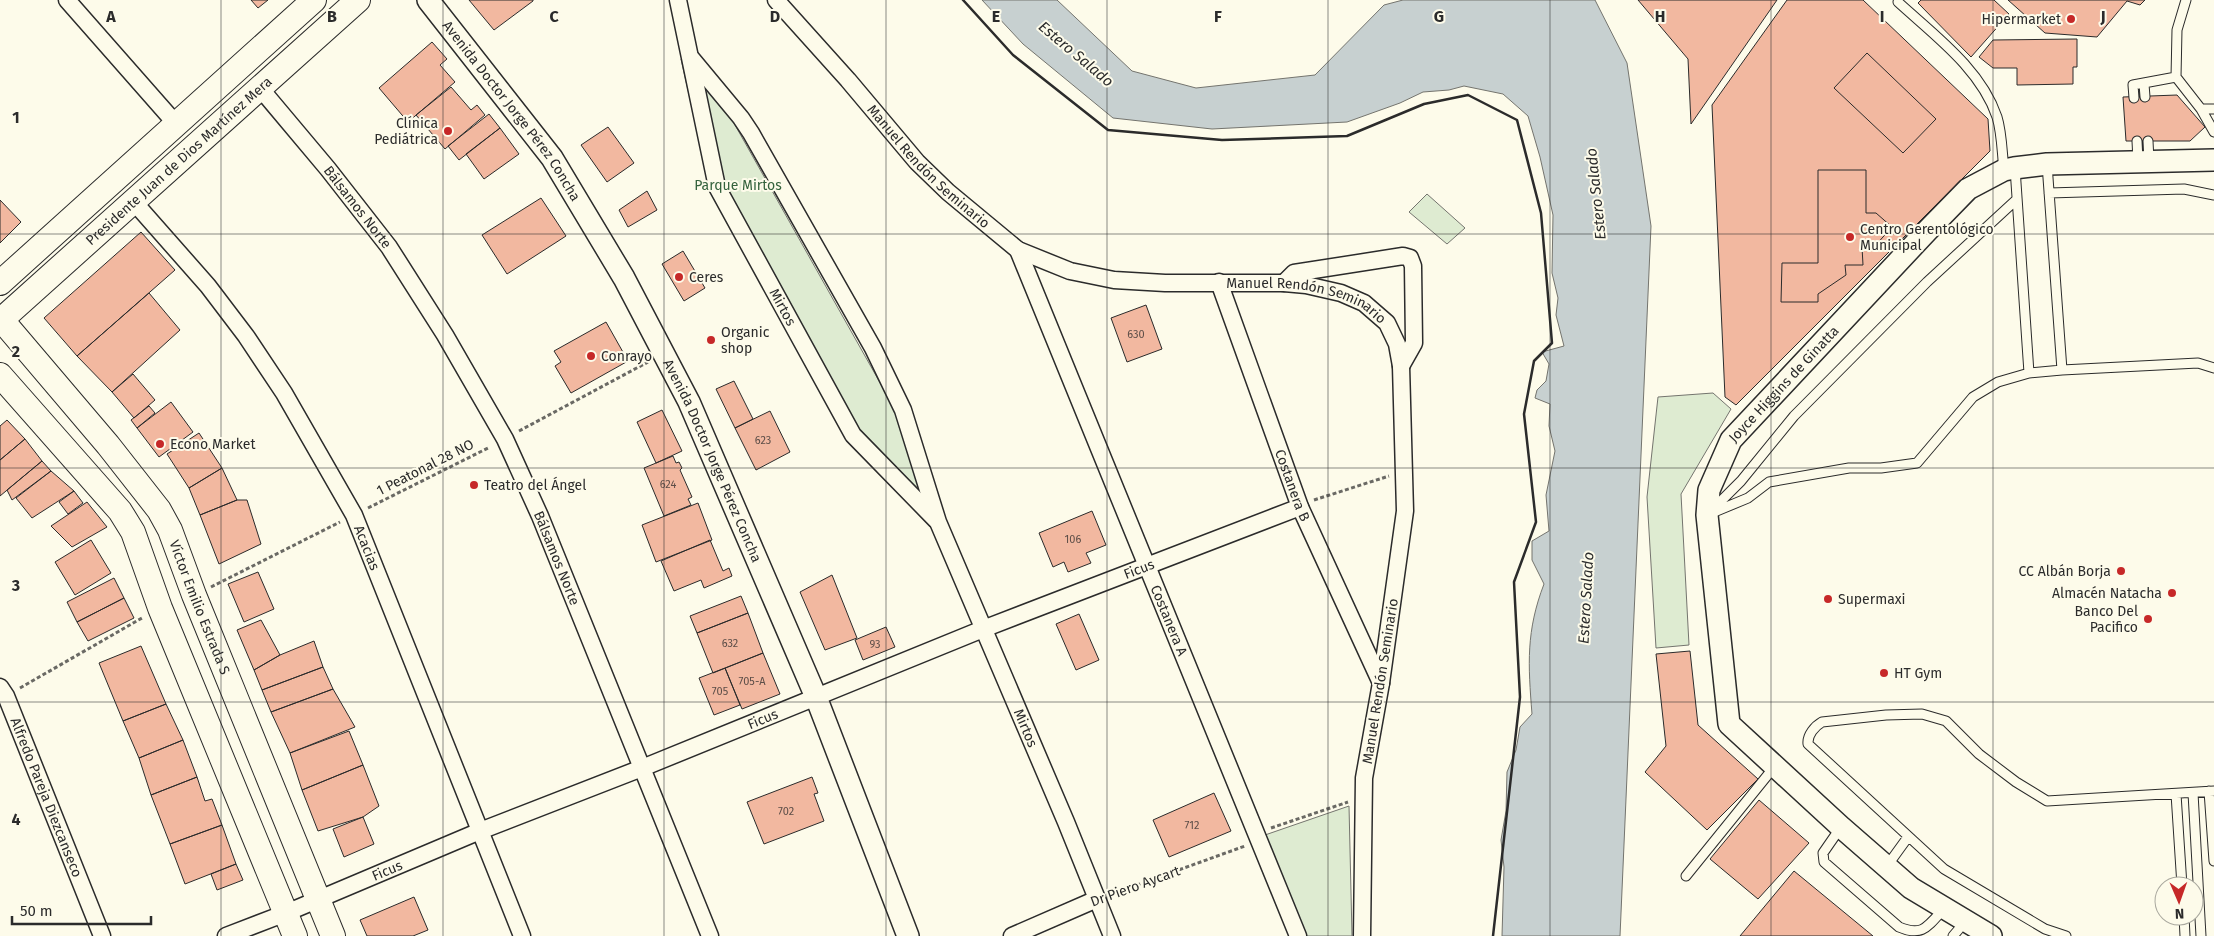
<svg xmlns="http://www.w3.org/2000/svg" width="2214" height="936" font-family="'Fira Sans',sans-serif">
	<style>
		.green { fill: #deebd1; stroke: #74746e }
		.water { fill: #c7d0d0; stroke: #74746e }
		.building { fill: #f2b8a0; stroke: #2b2b2b }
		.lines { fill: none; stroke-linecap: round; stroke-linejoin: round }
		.service-casing { stroke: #2b2b2b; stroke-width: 11 }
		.minor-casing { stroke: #2b2b2b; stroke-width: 19 }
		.tertiary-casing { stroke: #2b2b2b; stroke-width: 24 }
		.secondary-casing { stroke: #2b2b2b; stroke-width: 26 }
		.path { stroke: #6a6964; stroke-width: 3; stroke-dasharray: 4 2.5; stroke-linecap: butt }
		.service { stroke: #fdfbea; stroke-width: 9 }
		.minor { stroke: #fdfbea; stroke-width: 16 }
		.tertiary { stroke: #fdfbea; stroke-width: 21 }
		.secondary { stroke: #fdfbea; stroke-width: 24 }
		.wall { stroke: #2b2b2b; stroke-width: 2.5 }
		.grid { fill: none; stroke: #2b2b2b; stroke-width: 1; stroke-opacity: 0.55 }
		.poi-dot { fill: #c62828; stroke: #fdfbea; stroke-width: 2 }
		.labels { text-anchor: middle; stroke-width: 4; stroke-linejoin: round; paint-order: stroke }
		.number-label { font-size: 11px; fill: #5d4e48 }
		.poi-label { font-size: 14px; fill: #2b2b2b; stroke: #fdfbea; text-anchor: start }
		.street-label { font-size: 14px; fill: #2b2b2b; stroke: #fdfbea }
		.park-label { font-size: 14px; fill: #34623c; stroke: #fdfbea }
		.water-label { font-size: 15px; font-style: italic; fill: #2b2b2b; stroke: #fdfbea }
		.grid-label { font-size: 16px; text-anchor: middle; font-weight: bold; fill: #2b2b2b; stroke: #fdfbea; stroke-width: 4; stroke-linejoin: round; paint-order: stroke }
	</style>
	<rect width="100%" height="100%" fill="#fdfbea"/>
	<path class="green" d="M681,59L717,93L892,404L938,522L854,434L711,192Z
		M1427,194L1465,228L1447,244L1409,212Z
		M1713,393L1731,409L1681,494L1689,645L1656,648L1647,497L1658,397Z
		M1349,806L1352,936H1306L1265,835Z"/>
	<path class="water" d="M982,0H1057L1132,71L1196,88L1315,75L1384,5L1403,0H1595L1627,63L1651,226L1620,936H1502L1504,867L1501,840L1506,811L1507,772L1516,750L1520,727L1532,714C1528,664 1526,631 1544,584L1532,560V541L1549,531L1546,495L1555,451L1549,426L1550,404L1535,398L1537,390L1546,381L1549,364L1542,352L1564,346L1556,315L1558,298L1552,273L1553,215L1540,157L1528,116L1503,94L1464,86L1449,90L1423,92L1400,103L1347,122L1212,129L1113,118L1023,44Z"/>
	<path class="building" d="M251,0H268L258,8Z
		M469,0H533V1L494,30Z
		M1638,0H1777L1691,124L1688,59Z
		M1787,0H1863L1988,119L1990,151L1736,405L1725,397L1712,105Z
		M1921,0H1994L2009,14L1971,57L1918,3Z
		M2008,0H2145L2140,5L2127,1L2097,37L2045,33Z
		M2077,39V67H2073V84L2017,85V68H1993L1979,57L1993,40Z
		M432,42L447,59L440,65L455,82L408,122L379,88Z
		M1867,53L1936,119L1903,153L1834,88Z
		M451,87L471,110L477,105L485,115L445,149L416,115Z
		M2177,95L2205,127L2190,141H2126L2123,97Z
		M489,114L500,128L459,160L448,146Z
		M608,127L634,163L607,182L581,145Z
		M500,128L519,154L484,179L466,154Z
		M1818,170H1866V213H1876L1892,227L1874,247H1862L1863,265H1845L1846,275L1818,294V302H1781L1782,263H1818Z
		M647,191L657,210L628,227L619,210Z
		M541,198L566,236L507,274L482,235Z
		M0,200L21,222L0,243Z
		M141,232L175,270L77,356L44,318Z
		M683,251L705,288L684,301L662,264Z
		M149,293L180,330L112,392L77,356Z
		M1146,305L1162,349L1127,362L1111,318Z
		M606,322L628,361L571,393L555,366L561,362L554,351Z
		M133,374L155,400L134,418L112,392Z
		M734,381L753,419L735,428L716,389Z
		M171,402L193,432L159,457L137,428Z
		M149,406L155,413L137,428L131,420Z
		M662,410L682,451L656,463L637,422Z
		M770,411L790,452L756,470L735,428Z
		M7,420L25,439L0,460V426Z
		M199,433L222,468L189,488L167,454Z
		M25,439L42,461L0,496V460Z
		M673,456L676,463L679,462L682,468L680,470L692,497L688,499L691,505L664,516L644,468Z
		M42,461L51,471L12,500L7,490Z
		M222,468L237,500L200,515L189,488Z
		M51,471L74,491L32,518L16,498Z
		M74,491L83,503L68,514L59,502Z
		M237,500H247L261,544L219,564L200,515Z
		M87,502L107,527L72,547L51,526Z
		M698,503L712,540L656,562L642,525Z
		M1092,511L1106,545L1086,553L1091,563L1068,572L1064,562L1053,567L1039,533Z
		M91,540L111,573L75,595L55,562Z
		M710,540L723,571L729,568L732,576L704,588L701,580L674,591L661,561Z
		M258,572L274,609L244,622L228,584Z
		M832,575L857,638L825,650L800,592Z
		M114,578L124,598L77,622L67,602Z
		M741,596L748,613L697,633L690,616Z
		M124,598L134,618L88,641L77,622Z
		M748,613L763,653L713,673L697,633Z
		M1079,614L1099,660L1076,670L1056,624Z
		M261,620L280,655L254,670L237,630Z
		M886,627L895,647L863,660L855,640Z
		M314,641L323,667L262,690L254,670L280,655Z
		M141,646L166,704L123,721L99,663Z
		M1690,651L1698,725L1758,779L1707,830L1645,772L1666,746L1656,654Z
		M763,653L780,694L742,709L725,668Z
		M323,667L333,689L271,712L262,690Z
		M725,668L740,705L714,715L699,678Z
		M333,689L355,727L290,753L271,712Z
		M166,704L183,740L139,758L123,721Z
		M349,731L363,765L302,790L290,753Z
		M183,740L197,777L151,795L139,758Z
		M363,765L379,806L363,817L318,831L302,790Z
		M197,777L205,801L212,799L222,825L170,844L151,795Z
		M812,777L818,793L814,794L824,821L764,844L747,802Z
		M1214,793L1231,831L1169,857L1153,820Z
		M1759,800L1809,843L1758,899L1710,859Z
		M363,817L374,844L344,857L333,829Z
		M222,825L236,864L185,884L170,844Z
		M236,864L243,880L217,890L211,874Z
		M1794,871L1873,936H1740Z
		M414,897L428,930L413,936H367L360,920Z"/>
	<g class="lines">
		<g class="service-casing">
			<path id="service" d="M1898,2C1934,35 1981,69 1997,117C2002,133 2002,153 2004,170
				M2176,77L2177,30L2186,0
				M2144,84L2145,97
				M2134,98L2133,85L2176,77L2201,109L2214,132
				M2201,109H2214
				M2137,141L2138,161
				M2148,141L2149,161
				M2047,164L2062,370
				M2015,168L2029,373
				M2049,193L2184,189L2214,195
				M1710,512L1741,481L1794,416L1927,282L2016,200
				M1707,515L1748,498L1769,482L1849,468H1881L1917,463L1973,397L1998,382L2029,373L2062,370L2198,363L2214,368
				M2209,791L2214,861
				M2193,793L2201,936
				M2176,794L2182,886
				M1841,827L1823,853L1824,862L1899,927C1920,936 1926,929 1940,913
				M1887,866L1908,837
				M1686,876L1775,766
				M2184,916L2185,936
				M1953,936L1959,929
				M2066,936L2045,929L1944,869L1808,744C1807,735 1815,726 1822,722L1886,715L1922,714L1946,721L1979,754L2016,782L2047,801L2214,791"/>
		</g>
		<g class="minor-casing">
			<g id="minor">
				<path d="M67,0L177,125"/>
				<path id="s1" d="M678,0L717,187L853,435L936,520"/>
				<path id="s2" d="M776,0L848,80L917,162L948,192L1018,250L1070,271L1114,280L1165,283H1284L1306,285L1341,293L1364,303L1387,323L1397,344L1401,366L1405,511L1381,683L1364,778L1362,936"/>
				<path id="s3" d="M692,59L741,118L751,133L873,348L903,410L938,522L1066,822L1112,936"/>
				<path id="s4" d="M260,88L328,169L389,247L445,335L505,439L540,516L710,936"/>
				<path id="s5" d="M134,202L208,286L246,336L284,393L354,515L522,936"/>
				<path id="s6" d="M1018,250L1298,936"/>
				<path id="s7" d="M1219,282L1300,507L1381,683"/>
				<path d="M1284,283L1294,273L1403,256L1410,258L1413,266L1414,343L1401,366"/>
				<path id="s8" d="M0,687L6,696L102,936"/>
				<path id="s9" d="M226,936L286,913L480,831L642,768L983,629L1300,507"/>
				<path d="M1012,936L1097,899"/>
			</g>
		</g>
		<g class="tertiary-casing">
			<g id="tertiary">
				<path id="s10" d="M428,0L552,158L624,278L689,402L816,697L908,936"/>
				<path id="s11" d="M1991,936L1911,888L1841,827L1729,724L1707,515L1709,490L1731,440L1927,231L1968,189L2004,170L2014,168L2047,164L2214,160"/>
			</g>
		</g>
		<g class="secondary-casing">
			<g id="secondary">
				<path d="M0,283L314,0"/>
				<path id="s12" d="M0,318L108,445L159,510L170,530L194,595L333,936"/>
				<path id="s13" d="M0,321L358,0"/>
				<path d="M0,375L120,511L133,532L160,608L295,936"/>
			</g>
		</g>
		<path class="path" d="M519,431L648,362
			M1314,500L1389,476
			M368,508L490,447
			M211,587L340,522
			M20,688L142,618
			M1271,828L1348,802
			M1112,894L1245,846"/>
		<use href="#service" class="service"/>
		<use href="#minor" class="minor"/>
		<use href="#tertiary" class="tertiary"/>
		<use href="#secondary" class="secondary"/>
		<path class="wall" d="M963,0L1013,55L1108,130L1222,140L1347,136L1424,104L1468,95L1517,120L1541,213L1552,343L1534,361L1524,414L1536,522L1514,582L1520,697L1493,936"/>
	</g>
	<path class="grid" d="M221,0V936M443,0V936M664,0V936M886,0V936M1107,0V936M1328,0V936M1550,0V936M1771,0V936M1993,0V936M0,234H2214M0,468H2214M0,702H2214"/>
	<g class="poi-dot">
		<circle cx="2071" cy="19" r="5"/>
		<circle cx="448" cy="131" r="5"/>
		<circle cx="1850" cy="237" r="5"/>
		<circle cx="679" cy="277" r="5"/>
		<circle cx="711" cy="340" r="5"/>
		<circle cx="591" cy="356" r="5"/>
		<circle cx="160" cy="444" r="5"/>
		<circle cx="474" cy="485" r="5"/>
		<circle cx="2121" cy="571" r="5"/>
		<circle cx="2172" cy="593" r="5"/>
		<circle cx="1828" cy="599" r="5"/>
		<circle cx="2148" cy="619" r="5"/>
		<circle cx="1884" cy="673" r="5"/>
	</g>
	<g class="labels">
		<g class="number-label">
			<text x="1136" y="338">630</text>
			<text x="763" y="444">623</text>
			<text x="668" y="488">624</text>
			<text x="1073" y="543">106</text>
			<text x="730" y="647">632</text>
			<text x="875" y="648">93</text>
			<text x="752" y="685">705-A</text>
			<text x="720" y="695">705</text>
			<text x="786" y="815">702</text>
			<text x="1192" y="829">712</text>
		</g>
		<g class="poi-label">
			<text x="2061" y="24" text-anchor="end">Hipermarket</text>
			<text x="438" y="128" text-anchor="end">Clínica<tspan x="438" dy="16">Pediátrica</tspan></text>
			<text x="1860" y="234">Centro Gerentológico<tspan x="1860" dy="16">Municipal</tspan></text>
			<text x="689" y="282">Ceres</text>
			<text x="721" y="337">Organic<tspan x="721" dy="16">shop</tspan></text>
			<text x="601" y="361">Conrayo</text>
			<text x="170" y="449">Econo Market</text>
			<text x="484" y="490">Teatro del Ángel</text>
			<text x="2111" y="576" text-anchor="end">CC Albán Borja</text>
			<text x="2162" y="598" text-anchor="end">Almacén Natacha</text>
			<text x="1838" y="604">Supermaxi</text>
			<text x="2138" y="616" text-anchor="end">Banco Del<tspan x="2138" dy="16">Pacifico</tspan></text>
			<text x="1894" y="678">HT Gym</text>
		</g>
		<g class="street-label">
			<text dy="5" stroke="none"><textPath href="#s10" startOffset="139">Avenida Doctor Jorge Pérez Concha</textPath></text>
			<text dy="5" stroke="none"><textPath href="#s13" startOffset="240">Presidente Juan de Dios Martínez Mera</textPath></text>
			<text dy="5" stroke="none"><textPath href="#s2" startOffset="226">Manuel Rendón Seminario</textPath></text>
			<text dy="5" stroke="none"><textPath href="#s4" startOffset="154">Bálsamos Norte</textPath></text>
			<text dy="5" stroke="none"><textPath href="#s2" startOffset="646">Manuel Rendón Seminario</textPath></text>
			<text dy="5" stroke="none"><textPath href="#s1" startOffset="328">Mirtos</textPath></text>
			<text dy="5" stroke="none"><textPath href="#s11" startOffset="705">Joyce Higgins de Ginatta</textPath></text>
			<text dy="5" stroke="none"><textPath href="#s10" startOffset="544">Avenida Doctor Jorge Pérez Concha</textPath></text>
			<text transform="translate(425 467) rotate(-27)" y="5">1 Peatonal 28 NO</text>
			<text dy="5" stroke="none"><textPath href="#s7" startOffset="216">Costanera B</textPath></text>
			<text dy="5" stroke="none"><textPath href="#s5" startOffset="419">Acacias</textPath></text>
			<text dy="5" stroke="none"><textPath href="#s4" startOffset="559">Bálsamos Norte</textPath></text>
			<text dy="5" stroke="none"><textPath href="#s9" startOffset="984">Ficus</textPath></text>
			<text dy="5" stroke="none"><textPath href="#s12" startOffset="355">Víctor Emilio Estrada S</textPath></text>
			<text dy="5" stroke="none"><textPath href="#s6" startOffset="400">Costanera A</textPath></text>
			<text transform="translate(1380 681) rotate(-81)" y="5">Manuel Rendón Seminario</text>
			<text dy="5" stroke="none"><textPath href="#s9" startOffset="579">Ficus</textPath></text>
			<text dy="5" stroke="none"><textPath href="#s3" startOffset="752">Mirtos</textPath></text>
			<text dy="5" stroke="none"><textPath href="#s8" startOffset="120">Alfredo Pareja Diezcanseco</textPath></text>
			<text dy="5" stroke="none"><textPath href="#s9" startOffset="174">Ficus</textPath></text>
			<text transform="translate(1135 886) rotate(-20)" y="5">Dr Piero Aycart</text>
		</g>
		<g class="park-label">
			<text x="738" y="190">Parque Mirtos</text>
		</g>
		<g class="water-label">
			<text transform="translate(1076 54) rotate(40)" y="5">Estero Salado</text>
			<text transform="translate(1596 194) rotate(-96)" y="5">Estero Salado</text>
			<text transform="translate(1586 598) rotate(-87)" y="5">Estero Salado</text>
		</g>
	</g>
	<g class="grid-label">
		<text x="111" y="22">A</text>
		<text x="332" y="22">B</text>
		<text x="554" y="22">C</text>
		<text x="775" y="22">D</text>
		<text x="996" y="22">E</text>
		<text x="1218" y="22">F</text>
		<text x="1439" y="22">G</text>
		<text x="1660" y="22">H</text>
		<text x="1882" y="22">I</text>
		<text x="2103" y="22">J</text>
		<text x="16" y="123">1</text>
		<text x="16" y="357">2</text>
		<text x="16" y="591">3</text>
		<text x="16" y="825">4</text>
	</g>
	<g transform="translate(2179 901) rotate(178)"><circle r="24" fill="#fdfbea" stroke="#a9a89e"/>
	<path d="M0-4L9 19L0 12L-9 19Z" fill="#c62828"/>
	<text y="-8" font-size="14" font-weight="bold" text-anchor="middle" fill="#2b2b2b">N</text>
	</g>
	<path d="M12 916v8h139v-8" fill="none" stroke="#2b2b2b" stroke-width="2.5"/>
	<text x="20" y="916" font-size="15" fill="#2b2b2b" stroke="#fdfbea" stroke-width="4" paint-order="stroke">50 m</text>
</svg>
